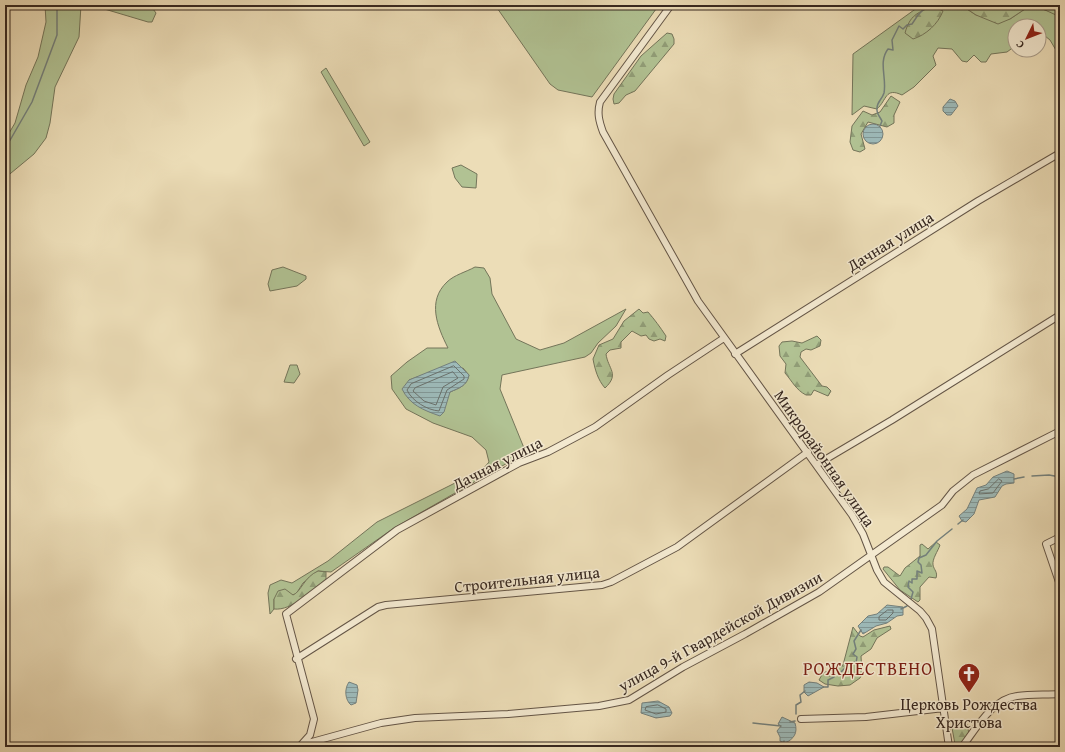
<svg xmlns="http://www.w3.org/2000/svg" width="1065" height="752" font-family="'Gentium Book Plus',serif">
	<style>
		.green { fill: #b1c293; stroke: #74755a; fill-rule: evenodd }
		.forest { fill: url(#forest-firs); stroke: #74755a }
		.water { fill: url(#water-rules); stroke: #74807c }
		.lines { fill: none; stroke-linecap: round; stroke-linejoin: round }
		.shore { stroke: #6a716c; stroke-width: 1 }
		.stream { stroke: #74807c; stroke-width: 1.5 }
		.minor-casing { stroke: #645546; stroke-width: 8 }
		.minor { stroke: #f3e9d0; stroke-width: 6 }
		.labels { text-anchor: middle; stroke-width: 3; stroke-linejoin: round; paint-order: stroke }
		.street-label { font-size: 16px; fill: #372820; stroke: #f3e9d0 }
		.poi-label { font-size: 16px; fill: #372820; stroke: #f3e9d0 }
		.quarter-label { font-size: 18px; letter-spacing: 1px; fill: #7a1f14; stroke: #f3e9d0 }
	</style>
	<defs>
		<pattern id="forest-firs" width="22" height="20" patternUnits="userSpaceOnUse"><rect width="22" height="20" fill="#b1c293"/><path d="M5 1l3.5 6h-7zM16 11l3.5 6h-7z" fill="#919e78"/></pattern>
		<pattern id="water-rules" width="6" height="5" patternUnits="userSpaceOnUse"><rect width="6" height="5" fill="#9dbab9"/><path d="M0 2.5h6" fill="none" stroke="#819796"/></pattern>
	</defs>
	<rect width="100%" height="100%" fill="#ecddb7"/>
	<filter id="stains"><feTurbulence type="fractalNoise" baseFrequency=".005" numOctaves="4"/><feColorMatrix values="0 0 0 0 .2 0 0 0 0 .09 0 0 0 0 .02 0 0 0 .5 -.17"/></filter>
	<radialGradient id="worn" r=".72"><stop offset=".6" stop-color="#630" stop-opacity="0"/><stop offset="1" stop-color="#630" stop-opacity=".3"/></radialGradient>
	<path class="green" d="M45,5H81L79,37L55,87L50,123L46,138L34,154L5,178V140L15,123L26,85L38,57L46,22Z
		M91,5H150L156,13L152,22H148Z
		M495,5H659L592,97L558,90L550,84Z
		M921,5H961L976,15L1010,19L1031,5L1060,15V57L1050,40L1045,36L1039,38V26H1015V46L1007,52L991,54L986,62H981L974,55L967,62L962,61L952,49L938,48L933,56L936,65L914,87L902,95C885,87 887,100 877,109L864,106L852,115L853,54Z
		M326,68L370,142L364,146L321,72Z
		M461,165L477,174L476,188L462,187L455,178L452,168Z
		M283,267L306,276V279L297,286L270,291L268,284L272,270Z
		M475,267L484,268L490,278L492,294L516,339L540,350L564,343L626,309L616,326L598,343L591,353L585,357L502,375L500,389L524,448L523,454L394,528L331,572L318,571L303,583L296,594L274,599V609L270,614L268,593L270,585L281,580L292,583L328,561L377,522L483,469L489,462L486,450L472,437L433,423L406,409L392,389L391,376L407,362L427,348H448C437,326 427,301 447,282C454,275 466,272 475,267ZM463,368L469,375C467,386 459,388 450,392L409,380L428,373Z
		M290,365H297L300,374L294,383L284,382Z"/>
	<path class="forest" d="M961,5H1031L1010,19L998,24L976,15Z
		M1034,5H1060V15H1056Z
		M933,6L943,11C938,24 926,35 913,39L905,33C910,15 917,13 933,6Z
		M667,33L672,34L674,39V44L635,91L626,95L619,103L614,104L613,99L614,94L641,56Z
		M891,96L900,102L894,115V123L887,127L868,122L861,134L865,149L860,152L853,150L850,142L852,126L863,111L872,115L880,112Z
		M639,309L643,313L648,312C655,320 660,327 666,336L665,341L660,339L654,341L649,339L646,335L641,336L632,331L621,342V348L610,350L606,354C608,369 620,374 605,388C598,380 595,370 593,359L599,345L613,339L624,321Z
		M817,336L821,340L820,346L811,350L806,349L801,352L800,357L822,386L827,387L831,391L828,396L814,390L811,395H806C796,390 792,381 785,373L786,364L780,356L779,346L782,342L792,341L802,343Z
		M936,542L940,545C938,551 932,559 933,565C934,570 938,572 936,578L929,577L920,587V600L918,602L900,590L883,569L884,567H888L900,576L905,568L920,556V545L922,544L928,549Z
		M318,571L326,572V579C313,590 292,611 274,609V599L278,591L285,589L293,595C301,592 304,577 318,571Z
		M890,626L891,629L877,638L871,649L861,656L862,674L860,678L850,685L838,686L825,684L819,680L823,673L843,665L853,627L860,636L863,637L874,630Z
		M963,720L967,724L969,734L959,747L955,744L952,728L954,724L957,725Z"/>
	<path class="water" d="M950,99L955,101L958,106L951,115H947L943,111V107Z
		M863 134a10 10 0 1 1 20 0a10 10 0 1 1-20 0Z
		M455,361L469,375C467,386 459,388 450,392L444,412L440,416C423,410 410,405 402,389L409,380Z
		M1007,471L1014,474V483L1006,484L1002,486L995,497L979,500L974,514L966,522L962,521L959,516L967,509L977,488L986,485L993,477Z
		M887,605L903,607V615L897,616L887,623L876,626L863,634L858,626L868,616L877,614Z
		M349,682L357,685L358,690L356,703L351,705C345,700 344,689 349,682Z
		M809,682L817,683L824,687L808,696L804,692V685Z
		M658,701L669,707L672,713L670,716L656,718L641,713L642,703Z
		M782,717L795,723C798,733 794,739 785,743L780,741V737L777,731L781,726L778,724Z"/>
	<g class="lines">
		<path class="shore" d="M454,366L464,376V379L447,390L439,411C427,410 412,401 407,390L411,384Z
			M453,372L458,378L443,387L436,405L424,401L413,391L415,388Z
			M999,479L1002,481L993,493L979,494L980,491L988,489Z
			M888,610H893V613L886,620H879V617Z
			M658,705L666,709V712L656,714L645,710L646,707Z"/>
		<path class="stream" d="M880,126L882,121C880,117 877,114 877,110C876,102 882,100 884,93C887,78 878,62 888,49L893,50L892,40L899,26L903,29L907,25L912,24L918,15L928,5
			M5,149L32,102L57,35V5
			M1032,476L1049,475L1060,477
			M1014,479L1024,477
			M958,524L963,520
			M911,599L913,592L908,587L909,581L912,583V579H917V571L922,573L921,565L918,562L919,558L926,555L937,541L952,529
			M901,609L907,606
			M823,687H828V680L834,677L836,673H840L847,666L851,667L854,662L856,663L857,657L853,654L856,649L854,641L861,630
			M796,714V705L801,702L800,695L805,691
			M790,722L795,721
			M753,723L781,726
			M783,747L784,741"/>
		<g class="minor-casing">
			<path id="minor" d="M671,5L600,102C597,113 599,121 603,132L698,301L852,515L863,534L877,570L884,582L920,611L926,618L932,629L949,747
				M735,354L978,201L1060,153
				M816,465L892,420L1060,315
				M1060,537L1046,544L1060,585
				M296,659L378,607L386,605L602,585L611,582L677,547L808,452
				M801,719L866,717L944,708
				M301,745L381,723L415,718L508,714L599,706L629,700L683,667L745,634L819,592L942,505L953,491L973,475L1060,431
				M301,745L310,735L314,719L286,614L397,530L519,463L548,452L595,427L668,375L724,338
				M962,747C976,729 992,699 1017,696C1031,694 1046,695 1060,694"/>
		</g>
		<use href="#minor" class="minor"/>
	</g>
	<defs>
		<g id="church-pin" transform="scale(1.15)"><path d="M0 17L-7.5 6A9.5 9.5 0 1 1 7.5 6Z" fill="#8f2418" stroke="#f3e9d0"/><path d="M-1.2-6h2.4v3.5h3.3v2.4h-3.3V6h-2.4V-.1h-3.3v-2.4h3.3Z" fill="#fff"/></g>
	</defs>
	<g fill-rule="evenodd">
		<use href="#church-pin" x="969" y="674"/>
	</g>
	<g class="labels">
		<g class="street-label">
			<text transform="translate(890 241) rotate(-32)" y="6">Дачная улица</text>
			<text transform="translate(825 458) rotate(55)" y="6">Микрорайонная улица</text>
			<text transform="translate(497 463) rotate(-27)" y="6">Дачная улица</text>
			<text transform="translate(527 579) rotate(-6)" y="6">Строительная улица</text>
			<text transform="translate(720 631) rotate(-29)" y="6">улица 9-й Гвардейской Дивизии</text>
		</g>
		<g class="poi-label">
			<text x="969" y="710">Церковь Рождества<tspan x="969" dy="18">Христова</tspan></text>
		</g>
		<g class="quarter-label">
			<text x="868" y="675">РОЖДЕСТВЕНО</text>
		</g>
	</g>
	<rect width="1065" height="752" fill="none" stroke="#ecddb7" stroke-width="20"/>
	<rect x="6" y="6" width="1053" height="740" fill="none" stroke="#372820" stroke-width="2"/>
	<rect x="10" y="10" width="1045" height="732" fill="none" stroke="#372820"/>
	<g transform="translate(1027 38) rotate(227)"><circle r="19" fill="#f3e9d0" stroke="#a89c8a"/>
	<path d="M0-3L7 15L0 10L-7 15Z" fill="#8f2418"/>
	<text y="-6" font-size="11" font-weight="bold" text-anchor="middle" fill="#372820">С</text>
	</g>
	<rect width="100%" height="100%" filter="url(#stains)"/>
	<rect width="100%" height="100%" fill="url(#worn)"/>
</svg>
